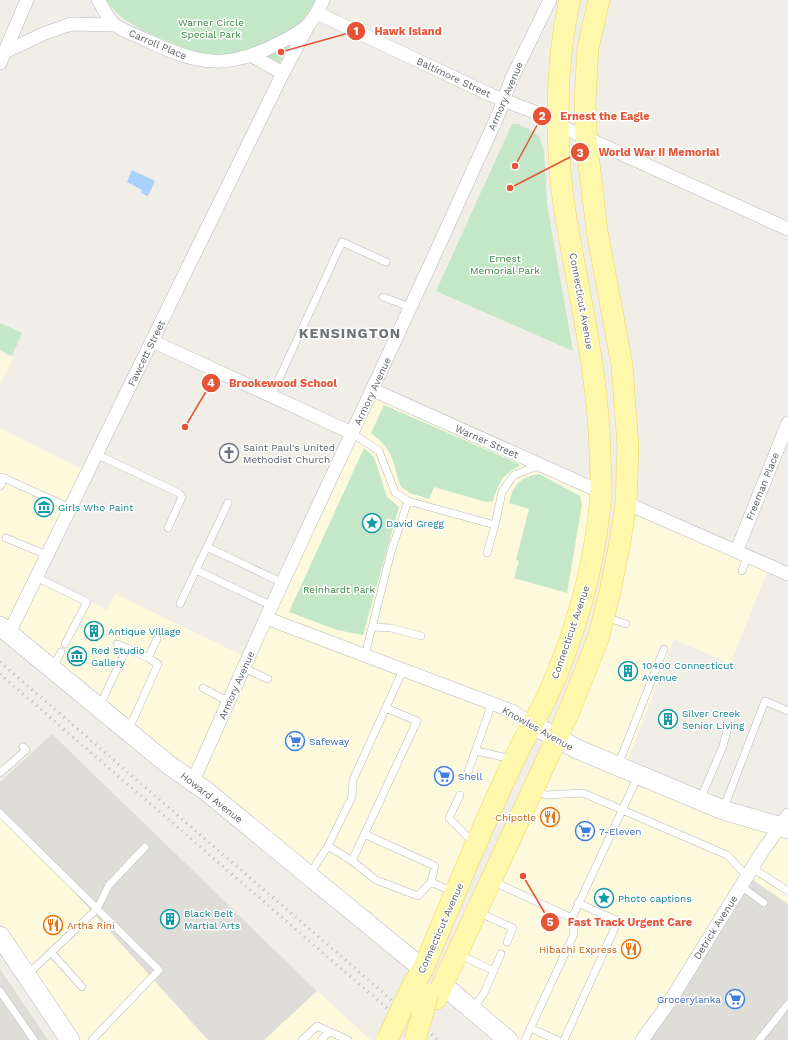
<svg xmlns="http://www.w3.org/2000/svg" width="788" height="1040" font-family="'Work Sans',sans-serif">
	<style>
		.commercial { fill: #fdf9dd }
		.industrial { fill: #dfddd8 }
		.green { fill: #c3e7c7 }
		.water { fill: #a8d1fe }
		.lines { fill: none; stroke-linecap: round; stroke-linejoin: round }
		.lane-casing { stroke: #b6b8bd; stroke-width: 8 }
		.street-casing { stroke: #b6b8bd; stroke-width: 14 }
		.secondary-casing { stroke: #b7bac0; stroke-width: 20 }
		.primary-casing { stroke: #f0d45f; stroke-width: 22 }
		.lane { stroke: #fff; stroke-width: 7 }
		.street { stroke: #fff; stroke-width: 13 }
		.secondary { stroke: #fff; stroke-width: 19 }
		.primary { stroke: #fef8ad; stroke-width: 21 }
		.rail { stroke: #b6b7b7; stroke-width: 3; stroke-dasharray: 1 5; stroke-linecap: butt }
		.primary-bridge-casing { stroke: #f0d45f; stroke-width: 22; stroke-linecap: butt }
		.primary-bridge { stroke: #fef8ad; stroke-width: 21 }
		.labels { text-anchor: middle; stroke-width: 3; stroke-linejoin: round; paint-order: stroke }
		.park-label { font-size: 10px; fill: #368541; stroke: #fff }
		.street-label { font-size: 10px; fill: #5e6166; stroke: #fff }
		.worship-label { font-size: 10px; fill: #5b616d; stroke: #fff; text-anchor: start }
		.culture-label { font-size: 10px; fill: #0d838f; stroke: #fff; text-anchor: start }
		.shop-label { font-size: 10px; fill: #366cbe; stroke: #fff; text-anchor: start }
		.food-label { font-size: 10px; fill: #c56008; stroke: #fff; text-anchor: end }
		.district-label { font-size: 14px; font-weight: bold; letter-spacing: 1px; fill: #6f7378; stroke: #fff }
		.leader { fill: none; stroke: #e75335; stroke-width: 1.5 }
		.callout-dot { fill: #e75335; stroke: #fff; stroke-width: 1.5 }
		.mark-label { font-size: 12px; text-anchor: middle; font-weight: bold; fill: #fff }
		.callout-label { font-size: 11px; text-anchor: middle; font-weight: bold; fill: #e75335; stroke: #fff; stroke-width: 3; stroke-linejoin: round; paint-order: stroke }
	</style>
	<rect width="100%" height="100%" fill="#f0eee6"/>
	<path class="commercial" d="M0,352L13,358L0,384Z
		M373,390L601,492L586,585L423,969L0,626V428L88,472L37,576L107,610L115,594L248,658Z
		M626,503L770,565L730,664L674,639L625,768L788,829V904L747,876L642,1040H508L443,985L568,714Z
		M0,810L208,1040H79L0,923Z
		M317,991L371,1040H264Z"/>
	<path class="industrial" d="M52,734L317,991L264,1040H208L0,810V782Z
		M747,876L788,904V1040H642Z
		M0,969L48,1040H0Z"/>
	<path class="green" d="M106,0H316C311,8 306,18 298,25C277,43 237,59 208,55C190,52 173,44 157,37C136,27 119,19 106,0Z
		M289,45L279,64L266,58L267,56Z
		M512,124H518L534,132L540,138L544,152L547,204L573,351L436,291Z
		M0,323L22,333L12,356L0,350Z
		M384,405L519,464V466C501,476 499,482 493,501L486,502L434,487L429,499L410,493L401,487C392,461 395,451 371,433Z
		M364,448L374,457L387,497L399,507L363,635L337,630L289,612Z
		M539,474L580,496L582,504L567,593L514,578L519,561L516,560L529,509L509,503C514,484 519,478 539,474Z"/>
	<path class="water" d="M132,170L155,181L148,196L141,193L142,190L127,182Z"/>
	<g class="lines">
		<g class="lane-casing">
			<path id="lane" d="M383,297L410,307
				M271,396L342,242L386,262
				M352,433L379,451L395,492L408,501L495,525L487,553
				M96,454L179,493L182,497L168,528
				M4,478L70,508
				M0,486L4,478L0,477
				M228,503L196,570L272,606
				M495,525L502,492L514,475L540,465
				M6,538L47,555
				M207,547L283,583
				M742,571L748,555
				M36,577L87,602L65,644
				M180,604L196,570
				M606,617L626,624
				M372,627L391,628L421,636
				M117,644L127,648
				M365,655L391,552L408,501
				M53,668L61,652
				M244,668L268,679
				M203,688L229,702
				M99,707L127,648L148,658L157,639
				M126,730L134,718L158,664L148,658
				M477,751L512,759
				M618,765L664,649
				M468,772L492,703
				M0,773L26,750L23,747
				M534,791L546,795L583,793L727,855L747,876
				M460,795L449,818L468,837L474,842
				M700,800L723,746L728,727
				M723,810L765,701L788,711
				M0,813L159,970L92,1040
				M328,846L352,797L353,780L403,670
				M352,861L417,721L386,708
				M752,868L788,891
				M309,875L328,846L352,861L376,880L418,896L431,882L435,866L364,834
				M492,881L572,918
				M431,882L453,892
				M741,886L764,903
				M478,912L513,928L507,942
				M51,952L82,987
				M458,954L494,971
				M27,975L97,909L109,885L145,847
				M0,991L34,1040
				M473,1009L484,993L501,954
				M530,1028L557,1040
				M302,1040L317,1026L348,1040
				M321,1040L329,1032
				M525,1040L574,934L572,918L638,776
				M564,1040L618,921L578,903
				M759,1040L788,1004"/>
		</g>
		<g class="street-casing">
			<path id="street" d="M98,0C103,7 108,20 115,25C125,32 138,36 148,41C199,65 228,70 279,43C305,30 311,27 323,0
				M317,13L491,95L537,113L560,126L788,229
				M5,52L43,34L71,24L114,25
				M252,56L283,73
				M0,63L27,0
				M152,341L352,433
				M373,390L601,492
				M626,503L788,574
				M737,550L788,423
				M266,618L512,711L532,724
				M9,633L283,73L307,28
				M193,781L266,618L430,265L499,113L511,80L550,0
				M642,1040L670,1001L762,852L788,815"/>
		</g>
		<g class="secondary-casing">
			<path id="secondary" d="M0,626L169,765L206,791L423,969
				M532,724L577,749L723,810L788,829
				M0,936L70,1040
				M443,985L508,1040"/>
		</g>
		<g class="primary-casing">
			<path id="primary" d="M414,983L423,969C453,899 481,828 514,760C524,738 537,718 547,697C576,633 596,562 601,492C602,479 600,465 600,452C598,370 578,292 565,212C555,148 555,63 570,0
				M436,999L568,714L598,639L610,592L620,542L626,503L628,447L622,365L597,231L586,138L585,100L588,48L599,0"/>
		</g>
		<use href="#lane" class="lane"/>
		<use href="#street" class="street"/>
		<use href="#secondary" class="secondary"/>
		<use href="#primary" class="primary"/>
		<path class="rail" d="M0,662L438,1040
			M0,674L424,1040"/>
		<g class="primary-bridge-casing">
			<path id="primary-bridge" d="M387,1040L414,983
				M415,1040L428,994"/>
		</g>
		<use href="#primary-bridge" class="primary-bridge"/>
	</g>
	<defs>
		<g id="church-ring" transform="scale(1)"><circle r="9.5" fill="#fff" stroke="#6b7280" stroke-width="1.5"/><path d="M-1.2-6h2.4v3.5h3.3v2.4h-3.3V6h-2.4V-.1h-3.3v-2.4h3.3Z" fill="#6b7280"/></g>
		<g id="museum-ring" transform="scale(1)"><circle r="9.5" fill="#fff" stroke="#0f9aa8" stroke-width="1.5"/><path d="M0-6L6-3V-2H-6V-3ZM-5-1h2V3h-2ZM-1-1h2V3h-2ZM3-1h2V3H3ZM-6 4H6V6H-6Z" fill="#0f9aa8"/></g>
		<g id="sight-ring" transform="scale(1)"><circle r="9.5" fill="#fff" stroke="#0f9aa8" stroke-width="1.5"/><path d="M0-6L1.8-2.2L6-1.7L2.9 1.2L3.7 5.4L0 3.3L-3.7 5.4L-2.9 1.2L-6-1.7L-1.8-2.2Z" fill="#0f9aa8"/></g>
		<g id="building-ring" transform="scale(1)"><circle r="9.5" fill="#fff" stroke="#0f9aa8" stroke-width="1.5"/><path d="M-4-6H4V6H1V3H-1V6H-4ZM-2.5-4.3h1.7v1.8h-1.7ZM.8-4.3h1.7v1.8H.8ZM-2.5-1h1.7V.8h-1.7ZM.8-1h1.7V.8H.8Z" fill="#0f9aa8"/></g>
		<g id="supermarket-ring" transform="scale(1)"><circle r="9.5" fill="#fff" stroke="#3f7fe0" stroke-width="1.5"/><path d="M-6-5.5h2.5l.6 2H6L4.5 2H-2.5L-4.4-4H-6ZM-1.5 3.2a1.3 1.3 0 1 0 .1 0ZM3 3.2a1.3 1.3 0 1 0 .1 0Z" fill="#3f7fe0"/></g>
		<g id="restaurant-ring" transform="scale(1)"><circle r="9.5" fill="#fff" stroke="#e8710a" stroke-width="1.5"/><path d="M-5-6h1v4h1v-4h1v4h1v-4h1v5L-1.5 .5V6h-2V.5L-5-1ZM5-6V6H3V1.5H1.5Q1.5-4 5-6Z" fill="#e8710a"/></g>
	</defs>
	<g fill-rule="evenodd">
		<use href="#church-ring" x="229" y="453"/>
		<use href="#museum-ring" x="44" y="507"/>
		<use href="#sight-ring" x="372" y="523"/>
		<use href="#building-ring" x="94" y="631"/>
		<use href="#museum-ring" x="77" y="656"/>
		<use href="#building-ring" x="628" y="671"/>
		<use href="#building-ring" x="668" y="719"/>
		<use href="#supermarket-ring" x="295" y="741"/>
		<use href="#supermarket-ring" x="444" y="776"/>
		<use href="#restaurant-ring" x="550" y="817"/>
		<use href="#supermarket-ring" x="585" y="831"/>
		<use href="#sight-ring" x="604" y="898"/>
		<use href="#building-ring" x="170" y="919"/>
		<use href="#restaurant-ring" x="53" y="925"/>
		<use href="#restaurant-ring" x="631" y="949"/>
		<use href="#supermarket-ring" x="735" y="999"/>
	</g>
	<g class="labels">
		<g class="park-label">
			<text x="211" y="26">Warner Circle<tspan x="211" dy="12">Special Park</tspan></text>
			<text x="505" y="262">Ernest<tspan x="505" dy="12">Memorial Park</tspan></text>
			<text x="339" y="593">Reinhardt Park</text>
		</g>
		<g class="street-label">
			<text transform="translate(158 44) rotate(23)" y="4">Carroll Place</text>
			<text transform="translate(454 77) rotate(25)" y="4">Baltimore Street</text>
			<text transform="translate(505 96) rotate(-67)" y="4">Armory Avenue</text>
			<text transform="translate(582 301) rotate(80)" y="4">Connecticut Avenue</text>
			<text transform="translate(146 353) rotate(-64)" y="4">Fawcett Street</text>
			<text transform="translate(372 391) rotate(-65)" y="4">Armory Avenue</text>
			<text transform="translate(487 441) rotate(24)" y="4">Warner Street</text>
			<text transform="translate(762 486) rotate(-68)" y="4">Freeman Place</text>
			<text transform="translate(570 632) rotate(-71)" y="4">Connecticut Avenue</text>
			<text transform="translate(236 685) rotate(-66)" y="4">Armory Avenue</text>
			<text transform="translate(538 728) rotate(29)" y="4">Knowles Avenue</text>
			<text transform="translate(212 797) rotate(38)" y="4">Howard Avenue</text>
			<text transform="translate(715 927) rotate(-58)" y="4">Detrick Avenue</text>
			<text transform="translate(440 928) rotate(-66)" y="4">Connecticut Avenue</text>
		</g>
		<g class="worship-label">
			<text x="243" y="451">Saint Paul's United<tspan x="243" dy="12">Methodist Church</tspan></text>
		</g>
		<g class="culture-label">
			<text x="58" y="511">Girls Who Paint</text>
			<text x="386" y="527">David Gregg</text>
			<text x="108" y="635">Antique Village</text>
			<text x="91" y="654">Red Studio<tspan x="91" dy="12">Gallery</tspan></text>
			<text x="642" y="669">10400 Connecticut<tspan x="642" dy="12">Avenue</tspan></text>
			<text x="682" y="717">Silver Creek<tspan x="682" dy="12">Senior Living</tspan></text>
			<text x="618" y="902">Photo captions</text>
			<text x="184" y="917">Black Belt<tspan x="184" dy="12">Martial Arts</tspan></text>
		</g>
		<g class="shop-label">
			<text x="309" y="745">Safeway</text>
			<text x="458" y="780">Shell</text>
			<text x="599" y="835">7-Eleven</text>
			<text x="721" y="1003" text-anchor="end">Grocerylanka</text>
		</g>
		<g class="food-label">
			<text x="536" y="821">Chipotle</text>
			<text x="67" y="929" text-anchor="start">Artha Rini</text>
			<text x="617" y="953">Hibachi Express</text>
		</g>
		<g class="district-label">
			<text x="350" y="338">KENSINGTON</text>
		</g>
	</g>
	<path class="leader" d="M281 52L356 31M515 166L542 116M510 188L580 152M185 427L211 383M523 876L550 922"/>
	<g class="callout-dot">
		<circle cx="281" cy="52" r="4"/>
		<circle cx="515" cy="166" r="4"/>
		<circle cx="510" cy="188" r="4"/>
		<circle cx="185" cy="427" r="4"/>
		<circle cx="523" cy="876" r="4"/>
		<circle cx="356" cy="31" r="10"/>
		<circle cx="542" cy="116" r="10"/>
		<circle cx="580" cy="152" r="10"/>
		<circle cx="211" cy="383" r="10"/>
		<circle cx="550" cy="922" r="10"/>
	</g>
	<g class="mark-label">
		<text x="356" y="35">1</text>
		<text x="542" y="120">2</text>
		<text x="580" y="157">3</text>
		<text x="211" y="387">4</text>
		<text x="550" y="926">5</text>
	</g>
	<g class="callout-label">
		<text x="408" y="35">Hawk Island</text>
		<text x="605" y="120">Ernest the Eagle</text>
		<text x="659" y="156">World War II Memorial</text>
		<text x="283" y="387">Brookewood School</text>
		<text x="630" y="926">Fast Track Urgent Care</text>
	</g>
</svg>
